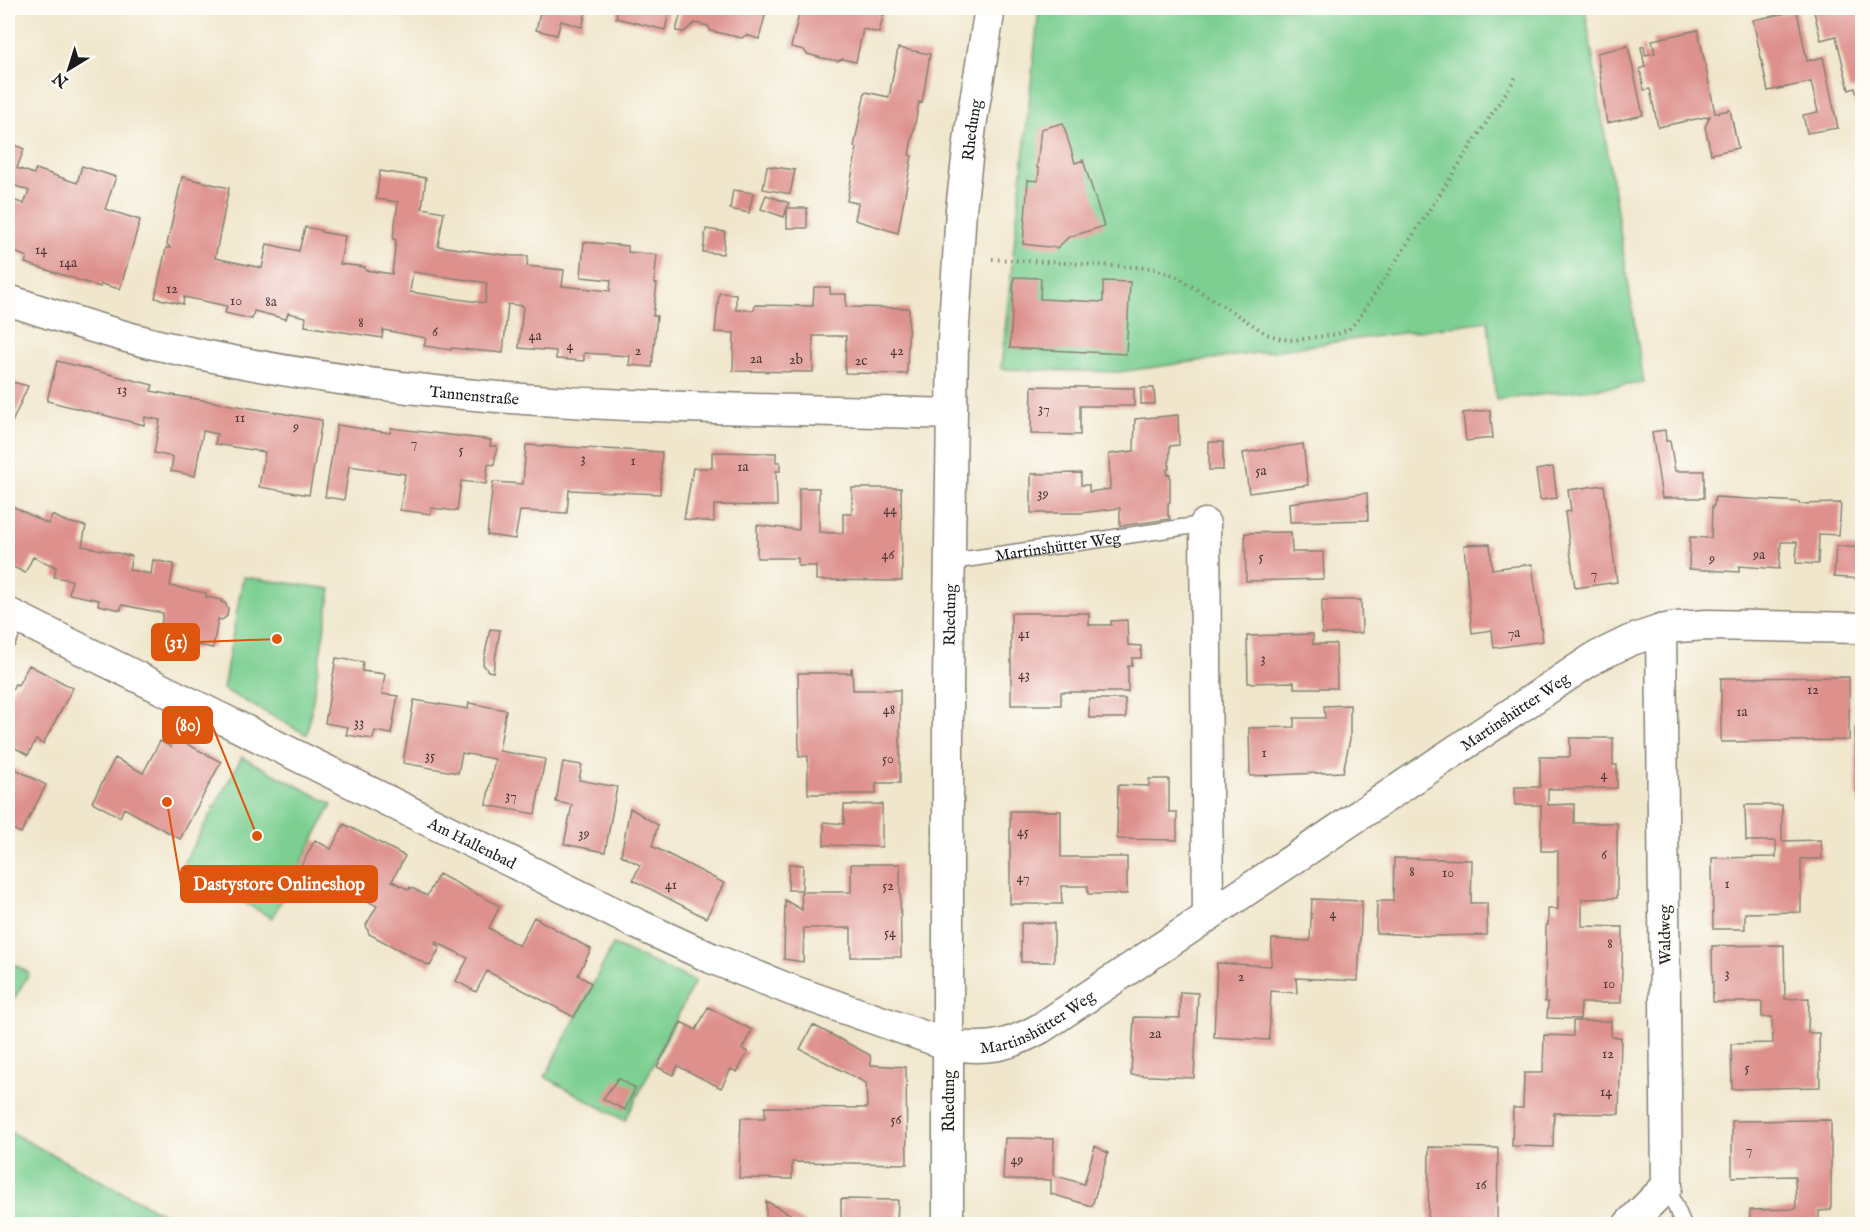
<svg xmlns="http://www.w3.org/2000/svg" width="1870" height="1232" font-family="'IM FELL English',serif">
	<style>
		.green { fill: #7ccf91; stroke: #4c7656; stroke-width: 1.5 }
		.building { fill: #de908c; fill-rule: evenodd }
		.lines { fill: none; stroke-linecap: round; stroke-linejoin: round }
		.service-casing { stroke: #868174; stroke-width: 18 }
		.minor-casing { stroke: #868174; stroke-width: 33 }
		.path { stroke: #868174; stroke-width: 4; stroke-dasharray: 1.5 4.5; stroke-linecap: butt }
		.service { stroke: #fff; stroke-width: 15 }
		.minor { stroke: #fff; stroke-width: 30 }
		.labels { text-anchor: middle; stroke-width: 4.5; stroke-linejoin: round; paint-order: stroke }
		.number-label { font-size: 14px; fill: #4c3938 }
		.street-label { font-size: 16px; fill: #1c1c1c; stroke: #fdfcf7 }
		.leader { fill: none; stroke: #de560d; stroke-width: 2 }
		.callout-dot { fill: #de560d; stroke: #fdfcf7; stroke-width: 2 }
		.callout { fill: #de560d; stroke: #de560d; stroke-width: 2 }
		.callout-label { font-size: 18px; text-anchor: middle; font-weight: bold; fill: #fff }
	</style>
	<rect width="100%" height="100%" fill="#fdfcf7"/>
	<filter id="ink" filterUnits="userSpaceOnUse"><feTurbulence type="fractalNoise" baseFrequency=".0167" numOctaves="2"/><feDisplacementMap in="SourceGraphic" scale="12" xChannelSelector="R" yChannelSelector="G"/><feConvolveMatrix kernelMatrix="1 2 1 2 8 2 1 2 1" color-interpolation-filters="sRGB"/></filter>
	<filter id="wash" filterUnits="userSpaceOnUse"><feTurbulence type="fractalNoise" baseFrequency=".008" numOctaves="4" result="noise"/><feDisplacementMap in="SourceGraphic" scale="24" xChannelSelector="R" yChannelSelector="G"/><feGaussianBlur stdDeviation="1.35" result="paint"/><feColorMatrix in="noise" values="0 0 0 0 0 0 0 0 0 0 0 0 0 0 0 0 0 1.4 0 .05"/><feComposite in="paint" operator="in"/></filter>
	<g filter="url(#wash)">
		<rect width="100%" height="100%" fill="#f0e6cc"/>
		<path class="green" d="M1039,8H1585L1644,383L1496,400L1488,321L1119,372L1001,369Z
			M243,577L331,589L307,735L223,689Z
			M242,757L332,804L272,918L181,868Z
			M613,945L695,981L625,1121L545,1077Z
			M10,962L29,973L8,1010V967Z
			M8,1131L182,1224H8Z"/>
		<g id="blocks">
			<path class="building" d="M541,8H587L582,27L561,21L557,35L536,30Z
				M618,8H670L665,30L616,18Z
				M682,8H767L759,39L746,35L742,38L711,31L708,26L695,23L684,32L676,31Z
				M776,8H885L879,33L863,29L856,62L842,59L838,61L822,58L807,54L804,50L791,47L799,14Z
				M1813,8H1862V98L1858,99L1855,88L1849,90L1836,36L1821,40Z
				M1797,11L1807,61L1823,57L1838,128L1807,133L1803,115L1818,112L1811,82L1768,91L1753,20Z
				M1698,30L1715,113L1730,110L1738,148L1711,154L1705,127L1710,116L1658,127L1650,89L1644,90L1640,69L1645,67L1641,47L1644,46L1645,55L1655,53L1652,40Z
				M1628,46L1643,115L1607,123L1597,53Z
				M898,48L930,54L922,103L919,102L914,129L909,155L912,156L898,233L855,220L858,203L847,201L857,148L854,147L865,92L889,97Z
				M1063,123L1075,163L1083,160L1104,226L1069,237L1057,248L1023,244L1028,180L1038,181L1039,169L1037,168L1041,129Z
				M8,142L24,149L17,168L34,174L36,169L77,183L82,166L116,177L105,209L140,220L120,289L101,284L100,287L25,263L27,257L8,249V198L24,204L29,191L8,183Z
				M767,166L795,170L790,194L763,189Z
				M380,171L426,178L422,208L444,212L438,246L512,256H528L527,266L564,270L562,286L610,291L611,280L581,277L584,242L628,246V252L657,255L654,283L657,284L653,316H657L652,367L629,365L630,356L584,353V361L556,359V351L519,348L523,306L508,304L503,353L451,348V350L424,346L426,338L383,330L382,338L305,326L306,317L288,313L286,319L254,311L252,319L225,313L227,306L184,297L183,304L155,298L166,248H170L167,244L182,177L229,188L215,258L262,268L267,244L299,251L305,227L321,230V232L345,236L340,264L365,267V270L392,274L396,240L393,239L398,202L376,199ZM413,272L487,283L485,303L410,292Z
				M733,190L753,193L749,213L730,209Z
				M766,195L789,203L787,208H807V228H787V208L784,217L761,209Z
				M706,229L725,232L723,254L703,252Z
				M1014,277L1041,278L1040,299L1103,302V281L1130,282L1126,354L1010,348Z
				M814,287H830V294H846V307L909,308L907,374L845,373L846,336H813V372L733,371L734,333L715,332L719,293L736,294V310H754L755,305L813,306Z
				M57,361L153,385L151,391L166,394L322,420L309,495L259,487L265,452L215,444L217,434L203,431L195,476L171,471L173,457L154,453L160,420L145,417L144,425L47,401Z
				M8,381L28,386L10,427H8Z
				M1032,386L1134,388V406H1080V435L1031,434Z
				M1141,388H1154L1155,404H1141Z
				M1490,410L1493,438L1466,441L1463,413Z
				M1178,415L1179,445L1170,446L1169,469H1167V475L1170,474V502L1168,503V516H1169L1170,519L1120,526V508L1081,513H1031V474L1081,473V485H1089V492L1110,489L1109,454L1134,451L1135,419Z
				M337,425L390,433L391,428L491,440L490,446H497L494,465L488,464L486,484L461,481L457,511L431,508V514L400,510L405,474L349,466L344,500L325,497Z
				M1665,430L1666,441H1670L1675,471H1704V498H1662L1652,432Z
				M1209,442H1223V470H1209Z
				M1303,444L1308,485L1249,493L1243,453Z
				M526,445L662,452L660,494L569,490L567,513L520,511L515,539L487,535L493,482L523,484Z
				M712,452L776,453V462H780V471H776L777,506L714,505V522L684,519L693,468H712Z
				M1553,467L1557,498L1540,500L1536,470Z
				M1604,485L1617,582L1575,588L1565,512L1571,511L1568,490Z
				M799,488H819V532L835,533H843V514H852V488H901L902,581L816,580V566H798V558H757V525L799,530Z
				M1367,493L1368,520L1290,522L1289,503Z
				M1715,497L1799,502V504L1841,503L1839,535L1819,534L1818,564L1796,563L1797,542H1781L1779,569L1739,566V572L1689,569L1690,537L1711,538L1712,506H1714Z
				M8,504L48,524L52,515L67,522L86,526L82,546L132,556L129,570L151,574L153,560L174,564L170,586L206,593V597L222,600L221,602L225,603L228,608L227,616L222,620L218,619L213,648L198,645L197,650L173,646L174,641L159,638L163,613L122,605L121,610L98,605L99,600L69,594L72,580L54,577L56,567L33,557L25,573L8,564Z
				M1291,532L1292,552H1323L1324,579L1246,581L1245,533Z
				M1490,544L1492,569L1532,564L1543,641L1494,648L1492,630L1472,633L1464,545Z
				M1836,546L1862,548V579L1834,577Z
				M1322,600H1361L1362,633L1322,634Z
				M1011,613H1089V625H1111V621L1127,620L1128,645L1141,646V658H1132V666H1128V692H1061V705H1011Z
				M490,629L500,630L493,672L488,671L483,664Z
				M1313,634V644H1336L1337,688H1294V682L1248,683L1247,636Z
				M336,658L363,662L362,671L385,674L382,694L398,696L391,734L375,731L373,739L346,735L348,727L325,723Z
				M29,665L73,688L43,744L36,740L28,755L8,744V698L15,684L18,685Z
				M851,668H852L853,690H900V783H876V794H808V756L799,757L798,673H851Z
				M1849,677V740L1721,742V678Z
				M1089,699H1125L1126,718H1089Z
				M414,700L468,709L469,703L506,710L499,751L545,759L535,814L486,805L495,759L462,753L458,773L403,763Z
				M1350,705V739L1343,772L1250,776L1249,728L1294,727V718H1325L1324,706Z
				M1862,726V798H1857L1855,727Z
				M176,738L221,762L180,839L124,808L120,817L92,802L115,758L143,773L160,741L171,747Z
				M1570,738H1613V765H1617V788L1548,789V805L1574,804V823H1617V898L1582,899V926L1623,927L1621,1003H1581L1580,1019L1547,1018L1548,1002H1545L1546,925H1548V909H1558V851H1541V805H1515V787H1540V757H1570Z
				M563,762L582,765L579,780L617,787L605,852L564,844L572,805L556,802Z
				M8,765L46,785L21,833L8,827Z
				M1149,779H1169V812H1177V840L1117,839L1118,785L1149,786Z
				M882,804V847L824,845V822L844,824V805Z
				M1745,805H1782V841L1821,840L1822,859H1801V912L1745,913V929H1713L1712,858L1776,857V841H1746Z
				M630,808L658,825L652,846L724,883L706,918L633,880L640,865L621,855Z
				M1010,811H1061V857H1127V894H1088V886H1061L1062,904H1010Z
				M344,824L405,856L392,881L409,890L410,887L427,896L439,874L500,906L489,928L519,946L534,917L591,949L578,975L591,983L574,1017L487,971L476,992L456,981L468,958L436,942L435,944L440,947L430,966L369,934L366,925L377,906L320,876L312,891L308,892L292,883L315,840L331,849Z
				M1394,858L1472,860L1471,903H1487V935L1431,936L1376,933L1377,901H1393Z
				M789,864L803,865L802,890H788Z
				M851,864H900L901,957H851V928H804L803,962L784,959L785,900L802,910L801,892H851Z
				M1312,899L1362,901L1358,981L1296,978L1297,993L1271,991L1269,1040L1214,1037L1217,963L1271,966L1272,939L1310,941Z
				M1021,923H1054V962H1021Z
				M1784,945L1785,999L1809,998L1808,1033H1819L1820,1087L1732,1089L1731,1044L1773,1043L1772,1017H1762V1002H1713L1712,946Z
				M1180,992L1198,993L1194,1078L1131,1075L1134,1017L1180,1018Z
				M708,1007L752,1030L742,1049L748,1052L737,1072L731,1069L721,1088L678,1066L673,1075L657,1067L681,1022L696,1030Z
				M1573,1021H1611V1037H1621L1619,1114L1554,1113L1553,1147L1512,1146L1513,1108H1523L1524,1073H1543L1544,1035L1573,1036Z
				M813,1025L870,1055L871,1065L906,1067L907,1164L792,1162V1179L739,1178L741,1118H765V1107L867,1108L866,1083L800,1049Z
				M618,1078L635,1088L625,1110L603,1099Z
				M1831,1120V1210L1819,1211V1224H1750V1210L1796,1209L1795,1176L1732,1177V1121Z
				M1005,1138L1054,1139L1053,1175L1084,1184L1095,1146L1108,1153L1092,1206L1051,1194V1180L1003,1179Z
				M1429,1147L1498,1148L1497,1224H1428Z
				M841,1199L898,1200L897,1224L841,1223Z
				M766,1201L808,1224H766Z"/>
		</g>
	</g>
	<g filter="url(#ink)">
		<use href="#blocks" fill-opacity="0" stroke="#868174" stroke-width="1.5"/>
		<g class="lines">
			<g class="service-casing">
				<g id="service">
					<path id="s1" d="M948,562L1205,524"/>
					<path d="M8,641L19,619"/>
					<path d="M1667,1186L1683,1224"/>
				</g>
			</g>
			<g class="minor-casing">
				<g id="minor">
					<path id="s2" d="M8,300C56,316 105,332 154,344C238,364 324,378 409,388C589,410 770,408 951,414"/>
					<path d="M1205,524L1208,915"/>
					<path id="s3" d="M8,613L635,923L711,958L791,990L949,1045C987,1050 1007,1047 1041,1028L1594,658L1629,641L1661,630L1677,627L1707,625L1862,628"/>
					<path id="s4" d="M948,1224V683L953,342L961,209L971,126L990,8"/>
					<path d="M1629,1224L1667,1186L1661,630"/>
				</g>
			</g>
			<path class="path" d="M992,259L1152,268L1176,276L1267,334L1281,339L1295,340L1338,334L1349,329L1357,321L1516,77"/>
			<use href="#service" class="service"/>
			<use href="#minor" class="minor"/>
		</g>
	</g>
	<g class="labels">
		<g class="number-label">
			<text x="41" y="254">14</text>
			<text x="68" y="267">14a</text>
			<text x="172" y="293">12</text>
			<text x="236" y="305">10</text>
			<text x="271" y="306">8a</text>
			<text x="361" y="327">8</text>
			<text x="435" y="336">6</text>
			<text x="535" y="340">4a</text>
			<text x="570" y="350">4</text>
			<text x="638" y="355">2</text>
			<text x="897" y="355">42</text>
			<text x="756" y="363">2a</text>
			<text x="796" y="364">2b</text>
			<text x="861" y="365">2c</text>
			<text x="122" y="394">13</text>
			<text x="1044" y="413">37</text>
			<text x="240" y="422">11</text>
			<text x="296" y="431">9</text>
			<text x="414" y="447">7</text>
			<text x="461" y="454">5</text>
			<text x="583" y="463">3</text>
			<text x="633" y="465">1</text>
			<text x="743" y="471">1a</text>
			<text x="1261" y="475">5a</text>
			<text x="1043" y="498">39</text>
			<text x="890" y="514">44</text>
			<text x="888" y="559">46</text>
			<text x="1759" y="559">9a</text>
			<text x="1261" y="561">5</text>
			<text x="1712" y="563">9</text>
			<text x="1594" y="578">7</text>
			<text x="1514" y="637">7a</text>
			<text x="1024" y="638">41</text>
			<text x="1263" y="663">3</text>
			<text x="1024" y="679">43</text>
			<text x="1813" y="694">12</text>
			<text x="889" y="714">48</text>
			<text x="1742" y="716">1a</text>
			<text x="359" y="727">33</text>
			<text x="1264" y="757">1</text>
			<text x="430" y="760">35</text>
			<text x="888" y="763">50</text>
			<text x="1604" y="779">4</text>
			<text x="511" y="800">37</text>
			<text x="1023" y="836">45</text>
			<text x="584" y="838">39</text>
			<text x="1604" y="859">6</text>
			<text x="1412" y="876">8</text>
			<text x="1448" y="877">10</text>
			<text x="1023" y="882">47</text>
			<text x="1727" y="888">1</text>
			<text x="671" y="889">41</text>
			<text x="888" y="890">52</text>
			<text x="1333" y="918">4</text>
			<text x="890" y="937">54</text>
			<text x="1610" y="948">8</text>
			<text x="1727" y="978">3</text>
			<text x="1241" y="981">2</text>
			<text x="1609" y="988">10</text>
			<text x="1155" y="1038">2a</text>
			<text x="1608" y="1058">12</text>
			<text x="1747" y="1072">5</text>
			<text x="1606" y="1096">14</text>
			<text x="896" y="1124">56</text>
			<text x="1749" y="1154">7</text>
			<text x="1017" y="1164">49</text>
			<text x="1481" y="1189">16</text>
		</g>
		<g class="street-label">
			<text dy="6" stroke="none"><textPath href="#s4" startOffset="1095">Rhedung</textPath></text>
			<text dy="6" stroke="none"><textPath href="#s2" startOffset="477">Tannenstraße</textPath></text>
			<text dy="6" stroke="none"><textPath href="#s1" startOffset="111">Martinshütter Weg</textPath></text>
			<text dy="6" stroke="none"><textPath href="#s4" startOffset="609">Rhedung</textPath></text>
			<text dy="6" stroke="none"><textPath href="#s3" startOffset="1702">Martinshütter Weg</textPath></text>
			<text dy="6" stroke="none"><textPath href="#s3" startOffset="518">Am Hallenbad</textPath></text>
			<text transform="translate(1664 935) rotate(-91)" y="6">Waldweg</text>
			<text dy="6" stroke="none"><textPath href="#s3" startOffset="1131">Martinshütter Weg</textPath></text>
			<text transform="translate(948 1101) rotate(-90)" y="6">Rhedung</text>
		</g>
	</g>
	<path class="leader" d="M277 639L199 642M257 836L212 725M167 802L181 884"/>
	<g class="callout-dot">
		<circle cx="277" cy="639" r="6"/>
		<circle cx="257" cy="836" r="6"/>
		<circle cx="167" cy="802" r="6"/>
	</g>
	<g class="callout">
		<rect x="152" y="624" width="47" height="36" rx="6"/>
		<rect x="163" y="707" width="49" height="36" rx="6"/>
		<rect x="181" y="866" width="196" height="36" rx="6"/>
	</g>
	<g class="callout-label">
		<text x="176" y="648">(31)</text>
		<text x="188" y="731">(80)</text>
		<text x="279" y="890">Dastystore Onlineshop</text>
	</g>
	<rect width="1870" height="1232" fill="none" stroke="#fdfcf7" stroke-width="30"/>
	<g transform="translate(69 69) rotate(218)" stroke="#fdfcf7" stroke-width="4.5" paint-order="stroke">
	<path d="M0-4.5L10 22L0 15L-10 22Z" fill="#1c1c1c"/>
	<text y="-9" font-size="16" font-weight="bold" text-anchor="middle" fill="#1c1c1c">N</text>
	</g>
</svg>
